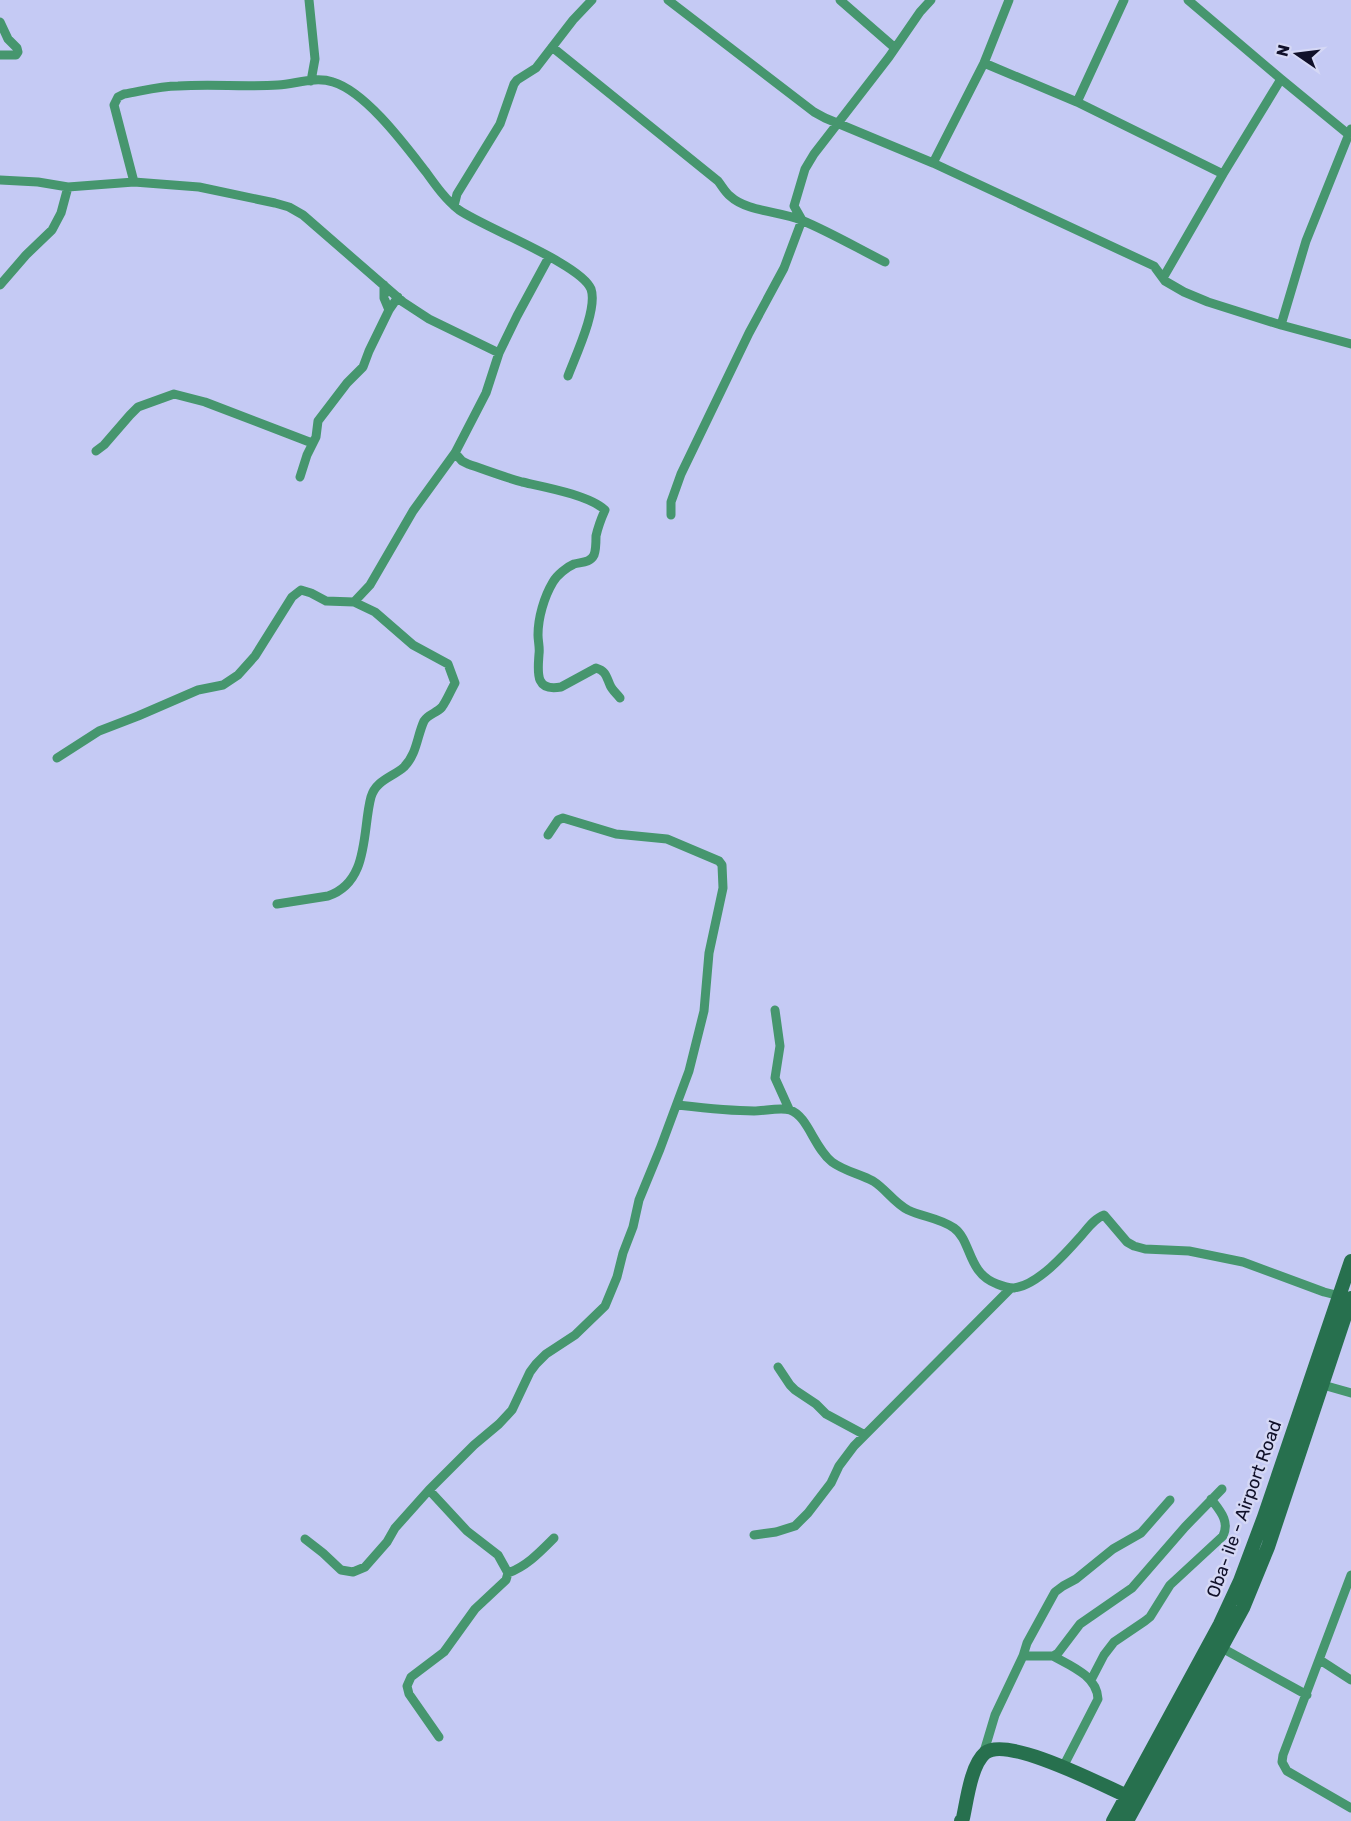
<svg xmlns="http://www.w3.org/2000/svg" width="1351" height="1821" font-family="Rubik,sans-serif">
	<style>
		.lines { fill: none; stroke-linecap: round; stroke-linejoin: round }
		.street { stroke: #46966e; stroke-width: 9 }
		.secondary { stroke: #27704e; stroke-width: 14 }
		.labels { text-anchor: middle; stroke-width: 5; stroke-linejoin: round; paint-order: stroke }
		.street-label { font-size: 18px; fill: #101029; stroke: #d5d8f5 }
	</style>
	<rect width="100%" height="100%" fill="#c5caf4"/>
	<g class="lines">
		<path class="street" d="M309,0L315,59L311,81
			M668,0L814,112L825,118L933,163L1154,266L1165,281L1184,292L1208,302L1281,325L1351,344
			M840,0L895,48
			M1188,0L1281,79L1348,134
			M0,22L8,39L17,48L18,52L16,55H0
			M552,47L718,181C722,186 725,192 730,196C747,212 780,211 801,220C830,232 857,248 885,262
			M984,63L1077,102L1223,174
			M1077,102L1124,0
			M933,163L984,63L1009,0
			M0,180L38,182L68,187L134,182L199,187L275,203L289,207L303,215L403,302L429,319L499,353
			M134,182L114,105L118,97L124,94C142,91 160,86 178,86C211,84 245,87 278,85C296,84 315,76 333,82C366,92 405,145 426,172C436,186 446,200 459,210C485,228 581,264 591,289C598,309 575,357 568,376
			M454,206L457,194L500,124L514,84L517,80L536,68L573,20L592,0
			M1163,278L1223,174L1281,79
			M0,285L26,255L52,230L61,213L68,187
			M384,285V298L389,310
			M1281,325L1306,241L1351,129
			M96,451L104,445L130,415L138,407L174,394L205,402L312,443
			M455,453L462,461L468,464C486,470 504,477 522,482C544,487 589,495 605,510C601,519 598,527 596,536C596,541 596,550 594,555C590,563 581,562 574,564C567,567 557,575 553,582C544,597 538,618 538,635C538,641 540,648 539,654C538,671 534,692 561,687L596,668C606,671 606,676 610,685C612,690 617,694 620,698
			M300,477L307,455L316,437L318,421L347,383L363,367L369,351L389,310L398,297
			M671,515V502L681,474L749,333L784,268L802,220L794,206L805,169L814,154L889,57L920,12L931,0
			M57,758L99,731L138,716L198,690L223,685L238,675L255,656L292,597L301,590L311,593L326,601L354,602L370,585L413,511L455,453L486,393L499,353L517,316L549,257
			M277,904L328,896C370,882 362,830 371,797C376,780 393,777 404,767C417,754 417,736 424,721C428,714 437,713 442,707C447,700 451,690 455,683L448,664L413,645L375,612L354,602
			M775,1010L780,1046L775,1078L789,1109
			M677,1105C703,1108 728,1111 754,1111C765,1111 780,1107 790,1110C808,1116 814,1148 832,1162C844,1171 860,1174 873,1181C886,1189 894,1203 908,1210C923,1217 940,1218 954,1228C972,1241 967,1273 997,1284C1002,1286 1008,1288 1014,1288C1038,1285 1066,1253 1081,1236C1088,1228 1095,1218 1104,1215L1127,1242L1134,1246L1145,1249L1189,1251L1243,1262L1324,1292L1344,1297
			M778,1367L790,1385L795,1390L816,1404L826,1414L865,1435
			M1323,1385L1351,1393
			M429,1490L467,1531L498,1555L508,1573L506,1580L475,1609L444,1652L411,1677L407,1686L409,1694L439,1737
			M754,1535L776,1532L795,1526L808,1513L831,1483L839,1466L854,1446L1011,1288
			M305,1539L323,1553L341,1570L353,1572L365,1567L387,1542L395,1528L429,1490L474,1445L499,1424L512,1410L530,1372L536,1364L546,1354L575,1335L605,1306L617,1277L623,1253L633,1227L639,1200L660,1149L689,1071L704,1011L709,953L723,888L722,865L719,861L667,839L616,834L563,818L558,820L548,835
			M508,1573C527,1566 540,1552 554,1538
			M1351,1575L1283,1755L1282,1762L1287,1771L1351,1808
			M1222,1648L1307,1695
			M1023,1656H1053L1058,1653L1080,1624L1132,1588L1185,1527L1222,1489
			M1053,1656C1071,1666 1097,1676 1098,1699L1063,1767
			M1320,1660L1351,1680
			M1091,1680L1104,1655L1114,1642L1145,1621L1150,1617L1170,1585L1223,1536C1230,1521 1220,1511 1211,1499
			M983,1755L995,1715L1023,1656L1027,1643L1055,1592L1063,1586L1076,1579L1113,1549L1141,1533L1170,1500"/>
		<path class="secondary" d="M961,1821L963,1818C967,1800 971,1765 985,1753C1007,1735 1102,1785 1127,1796
			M1113,1821L1220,1624L1240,1581L1264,1517L1351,1261
			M1127,1821L1243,1608L1268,1547L1351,1298"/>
	</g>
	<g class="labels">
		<g class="street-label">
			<text transform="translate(1244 1509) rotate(-70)" y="6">Oba- ile - Airport Road</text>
		</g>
	</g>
	<g transform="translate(1297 54) rotate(284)" stroke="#d5d8f5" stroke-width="4.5" paint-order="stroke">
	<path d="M0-4.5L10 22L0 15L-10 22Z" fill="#101029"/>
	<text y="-9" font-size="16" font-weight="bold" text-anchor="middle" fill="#101029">N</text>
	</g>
</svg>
